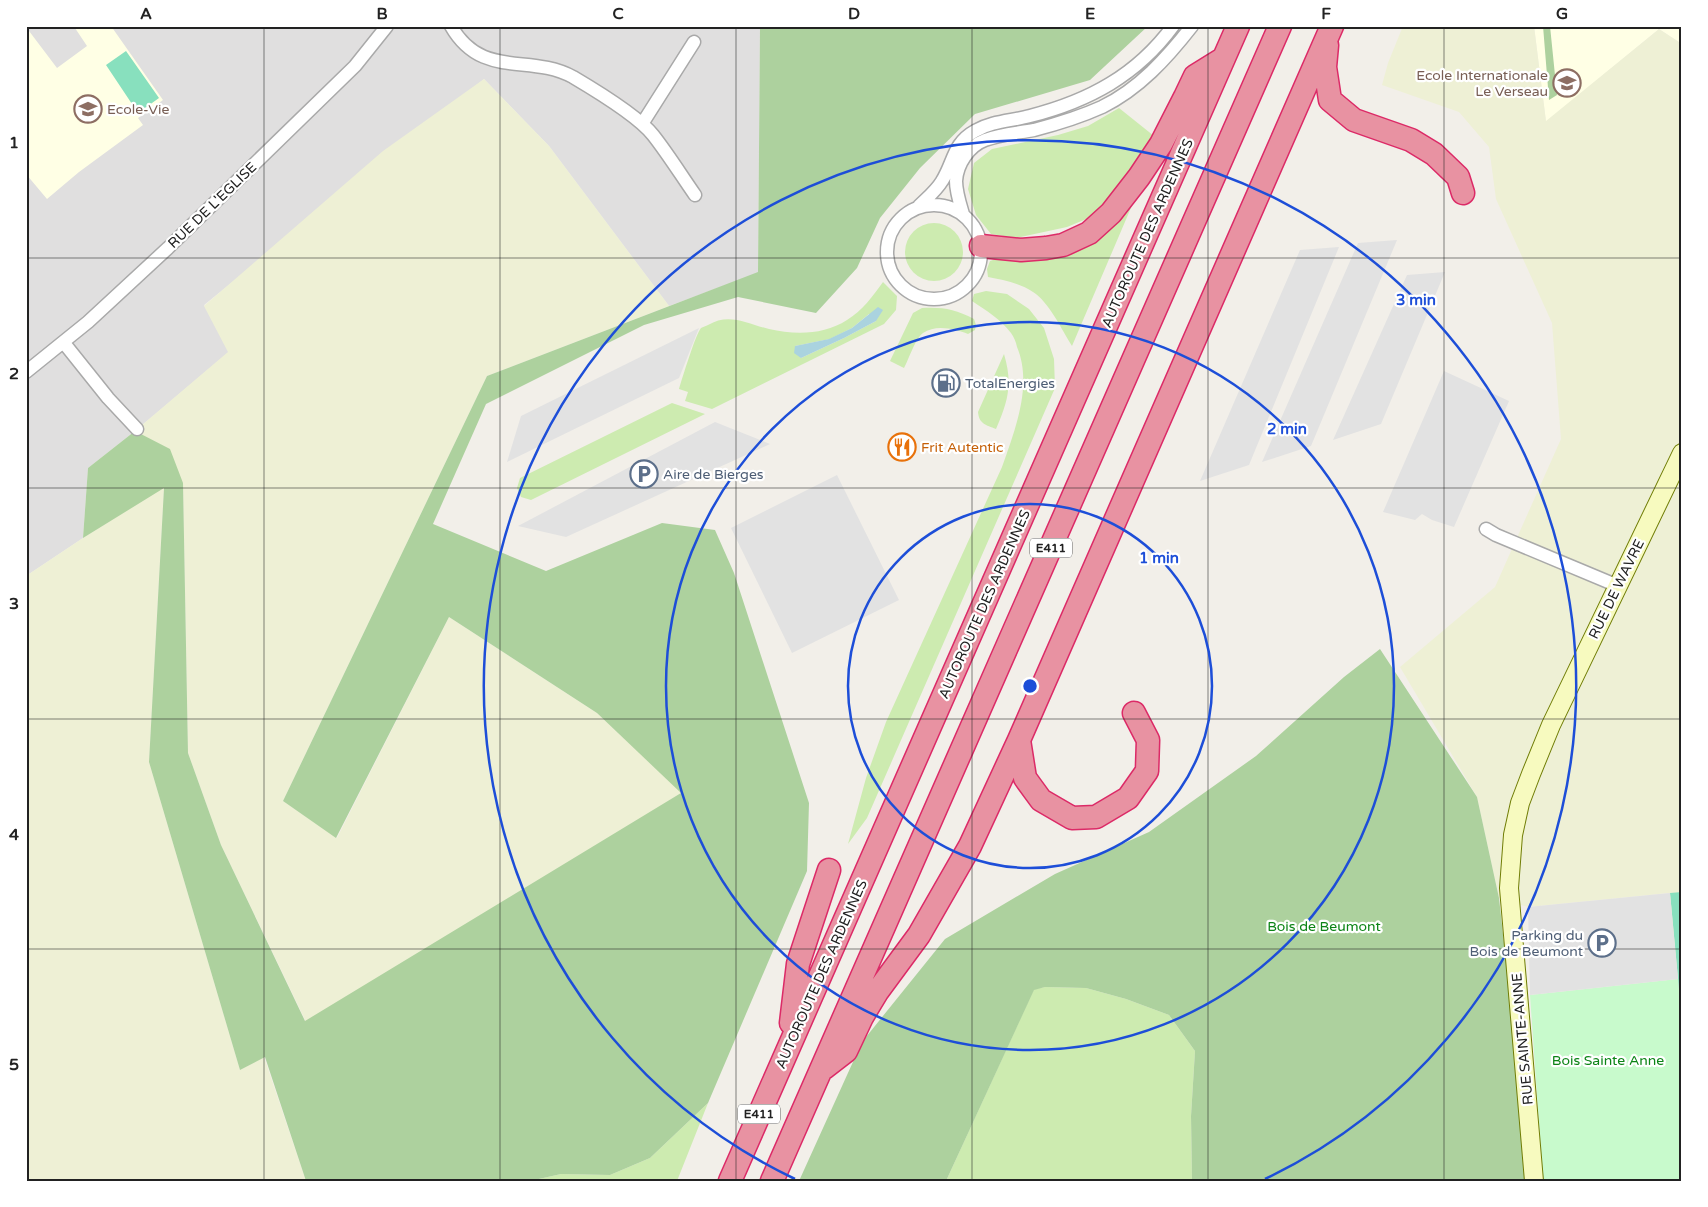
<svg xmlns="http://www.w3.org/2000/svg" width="1708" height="1207" font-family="'Varela Round',sans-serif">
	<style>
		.residential { fill: #e0dfdf }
		.education { fill: #ffffe5 }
		.farmland { fill: #eef0d5 }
		.grass { fill: #cdebb0; fill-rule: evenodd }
		.forest { fill: #add19e }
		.park { fill: #c8facc }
		.pitch { fill: #88e0be }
		.parking { fill: #e2e2e2 }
		.water { fill: #aad3df }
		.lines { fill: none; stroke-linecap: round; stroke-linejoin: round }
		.street-casing { stroke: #a9a9a9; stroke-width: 15 }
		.secondary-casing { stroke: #707d05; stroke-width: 20 }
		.highway-casing { stroke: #dc2a67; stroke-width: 25 }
		.street { stroke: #fff; stroke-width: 12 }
		.secondary { stroke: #f7fabf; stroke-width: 18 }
		.highway { stroke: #e892a2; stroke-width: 22 }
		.grid { fill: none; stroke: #222; stroke-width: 1; stroke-opacity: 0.55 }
		.ring { fill: none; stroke: #1d4ed8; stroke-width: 2.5 }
		.labels { text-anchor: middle; stroke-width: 4.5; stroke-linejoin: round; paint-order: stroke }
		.shield { fill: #fff; stroke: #646464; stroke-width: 1 }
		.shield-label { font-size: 12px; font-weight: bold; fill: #222 }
		.education-label { font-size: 14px; fill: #785e54; stroke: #fff; text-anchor: end }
		.street-label { font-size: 14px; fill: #222; stroke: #fff }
		.service-label { font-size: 14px; fill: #4e5e75; stroke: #fff; text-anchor: start }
		.food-label { font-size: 14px; fill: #c56008; stroke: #fff; text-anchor: start }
		.park-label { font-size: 14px; fill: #0c8416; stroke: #fff }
		.centre { fill: #1d4ed8; stroke: #fff; stroke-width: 2.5 }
		.ring-label { font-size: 15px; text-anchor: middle; font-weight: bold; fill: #1d4ed8; stroke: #fff; stroke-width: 4.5; stroke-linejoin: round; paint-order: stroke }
		.neatline { fill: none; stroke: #222; stroke-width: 2 }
		.grid-label { font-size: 16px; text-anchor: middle; font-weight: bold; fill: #222 }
	</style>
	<rect width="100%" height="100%" fill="#f2efe9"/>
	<path class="residential" d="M26,26H760L758,273L669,306L549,146L484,79L204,305L229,352L135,431L88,468L83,538L26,576Z"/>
	<path class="education" d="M78,26H111L163,100L138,118L143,125L79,172L47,199L26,174V27L57,68L87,46L75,28Z
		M1534,26H1682V44L1659,29L1546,122Z"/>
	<path class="farmland" d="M1403,26H1534L1546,121L1659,29L1682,44V989H1679L1669,893L1528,907L1499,898L1477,797L1400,667L1495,587L1561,439L1552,323L1496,199L1489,147L1459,112L1382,85L1388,63Z
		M484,79L549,146L669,306L487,376L283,801L337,838L449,617L597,713L682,793L306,1022L221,845L188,753L183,483L135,431L228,352L204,306L383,151Z
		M164,487L149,762L240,1070L264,1057L306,1181H26V576L83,538Z"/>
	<path class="grass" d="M1119,108L1154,136L1123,188L1096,215L1067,227L1016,238L991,234L976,215L968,189L974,163L992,149L1058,135L1088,126Z
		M1139,189L1072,346C1062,330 1049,302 1033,292C1020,283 1003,280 988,277L987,269L990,261L996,259L1042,260L1075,249Z
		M905 252a29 29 0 1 1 58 0a29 29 0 1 1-58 0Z
		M883,282L897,296L896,310L884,324L712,409L685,401L688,392L679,389C682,379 696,333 701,328C703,327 706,326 708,325C729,312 748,324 769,329C795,335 824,335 847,320C862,311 873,296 883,282ZM869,314L876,321L844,338L801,358L795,346L830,339L852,328Z
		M986,291L1007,294L1029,309L1044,328L1054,359L1055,388L867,818L848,844L866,778L886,722L1002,467C1015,430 1033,385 1017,347C1016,342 1014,337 1011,333C1000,319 987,311 972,301L974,294Z
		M922,308C943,307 955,309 974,319L976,325L975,330L968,334C955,329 936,324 923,333C915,339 909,359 904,368L890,361L913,313Z
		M1004,354C1013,384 1008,401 996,429C986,425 979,424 978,412Z
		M672,403L705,414L531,500L521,497L517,488L520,478Z
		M1045,987L1086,988L1126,999L1169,1015L1195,1051L1191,1116L1192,1181H946L1034,989Z
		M708,1103L677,1181H530L561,1174L610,1175L650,1158Z"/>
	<path class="forest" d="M760,26H1148L1090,80L975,114L920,168L880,218L857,268L816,313L738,297L644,325L486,404L433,524L546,571L662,523L715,530L734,573L809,803L807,871L708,1103L650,1158L610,1175L561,1174L530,1181H306L265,1057L240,1070L149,762L164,488L83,538L88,468L135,431L170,449L183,483L188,753L221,845L305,1021L681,793L597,713L449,617L336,838L283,801L487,376L758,272Z
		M1543,26H1550L1557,95L1549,100Z
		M1380,649L1477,797L1499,898L1518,1069L1528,1181H1192L1191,1116L1195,1051L1169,1015L1126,999L1086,988L1045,987L1034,990L946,1181H799L862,1042L945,939L1055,874L1149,832L1256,756L1344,677Z"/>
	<path class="park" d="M1678,979L1679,989H1682V1181H1543L1530,995Z"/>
	<path class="pitch" d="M126,51L159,98L138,113L106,65Z
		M1682,892V989H1679L1670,893Z"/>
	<path class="parking" d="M1397,240L1311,446L1262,462L1358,243Z
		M1339,247L1249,465L1200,481L1300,250Z
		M1445,272L1381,424L1333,440L1407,275Z
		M699,328L679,378L507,462L521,416Z
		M1444,371L1509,401L1454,527L1432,520L1422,514L1415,520L1383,512Z
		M715,422L770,444L566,537L518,526Z
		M837,475L899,600L792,653L731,528Z
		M1670,893L1678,979L1530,995L1528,907Z"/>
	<path class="water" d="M878,307L883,310L876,321L844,338L801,358L794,353L795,346L829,339L852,328Z"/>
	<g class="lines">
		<g class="street-casing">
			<path id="street" d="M451,26C482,80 529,53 573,77C595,90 638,116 653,135C668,154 681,175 695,195
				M642,124L694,42
				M887 252a47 47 0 1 1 94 0a47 47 0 1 1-94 0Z
				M919,206C927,198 936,191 942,181C954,162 953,143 975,131C992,121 1012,121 1030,116C1089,101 1137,75 1173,26
				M963,214C960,204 956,192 956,181C957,164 969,146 985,140C1001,134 1018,133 1034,130C1057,124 1080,117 1102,107C1139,89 1167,58 1192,26
				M64,343L108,398L137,429
				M26,372L88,322L168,248L355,66L387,26
				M1486,529L1496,535L1618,586"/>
		</g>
		<g class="secondary-casing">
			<path id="secondary" d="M1534,1181L1509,888L1513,835L1520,803L1531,774L1551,725L1682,453"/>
		</g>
		<g class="highway-casing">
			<path id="highway" d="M1327,45L1325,67L1330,100L1354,120L1411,140L1434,154L1458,177L1463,193
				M981,246L1021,250L1046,248L1063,245L1089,233L1111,213L1139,177L1161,144L1185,97L1195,76L1224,58
				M1019,740L1025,778L1041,800L1072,818L1096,817L1128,798L1147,771L1148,740L1134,713
				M791,1023L798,964L829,870
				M824,1068L846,1051L862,1017L877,992L919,935L970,846L1019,740L1332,26
				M730,1181L1238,26
				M772,1181L1280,26"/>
		</g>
		<use href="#street" class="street"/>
		<use href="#secondary" class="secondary"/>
		<use href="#highway" class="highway"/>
	</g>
	<path class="grid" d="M264,26V1181M500,26V1181M736,26V1181M972,26V1181M1208,26V1181M1444,26V1181M26,258H1682M26,488H1682M26,719H1682M26,949H1682"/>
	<g class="ring">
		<circle cx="1030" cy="686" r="182"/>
		<circle cx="1030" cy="686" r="364"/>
		<path d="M795 1179A546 546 0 1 1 1265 1179"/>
	</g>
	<defs>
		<g id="school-ring" transform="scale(1.4375)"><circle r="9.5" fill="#fff" stroke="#8d6e63" stroke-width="1.5"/><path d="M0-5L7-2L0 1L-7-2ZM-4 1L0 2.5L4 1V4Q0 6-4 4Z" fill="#8d6e63"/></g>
		<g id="fuel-ring" transform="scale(1.4375)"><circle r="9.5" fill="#fff" stroke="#5c6f8a" stroke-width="1.5"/><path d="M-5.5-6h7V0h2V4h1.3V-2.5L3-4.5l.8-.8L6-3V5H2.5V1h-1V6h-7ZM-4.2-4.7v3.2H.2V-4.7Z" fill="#5c6f8a"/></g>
		<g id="restaurant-ring" transform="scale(1.4375)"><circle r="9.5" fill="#fff" stroke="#e8710a" stroke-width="1.5"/><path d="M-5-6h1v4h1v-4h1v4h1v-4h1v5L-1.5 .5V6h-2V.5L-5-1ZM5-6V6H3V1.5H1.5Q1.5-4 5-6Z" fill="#e8710a"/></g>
		<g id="parking-ring" transform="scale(1.4375)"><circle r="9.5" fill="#fff" stroke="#5c6f8a" stroke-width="1.5"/><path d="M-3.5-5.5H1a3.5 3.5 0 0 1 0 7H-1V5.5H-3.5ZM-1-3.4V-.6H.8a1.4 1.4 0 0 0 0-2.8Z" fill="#5c6f8a"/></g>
	</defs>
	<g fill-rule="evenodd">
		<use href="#school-ring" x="1567" y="83"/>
		<use href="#school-ring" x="88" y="109"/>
		<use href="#fuel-ring" x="946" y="383"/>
		<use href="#restaurant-ring" x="902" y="447"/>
		<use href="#parking-ring" x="644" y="474"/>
		<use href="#parking-ring" x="1602" y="943"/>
	</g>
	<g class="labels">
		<g class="shield">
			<rect x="1030" y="538.5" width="42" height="19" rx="4"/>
			<rect x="738" y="1104.5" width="42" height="19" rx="4"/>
		</g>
		<g class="shield-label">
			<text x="1051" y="552">E411</text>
			<text x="759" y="1118">E411</text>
		</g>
		<g class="education-label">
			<text x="1548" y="80">Ecole Internationale<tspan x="1548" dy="16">Le Verseau</tspan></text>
			<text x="107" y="114" text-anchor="start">Ecole-Vie</text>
		</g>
		<g class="street-label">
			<text transform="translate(212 205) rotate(-44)" y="5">RUE DE L'EGLISE</text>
			<text transform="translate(1147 233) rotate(-66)" y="5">AUTOROUTE DES ARDENNES</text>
			<text transform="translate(1616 589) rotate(-64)" y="5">RUE DE WAVRE</text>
			<text transform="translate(984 604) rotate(-66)" y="5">AUTOROUTE DES ARDENNES</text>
			<text transform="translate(821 974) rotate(-66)" y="5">AUTOROUTE DES ARDENNES</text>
			<text transform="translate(1522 1039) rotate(-95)" y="5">RUE SAINTE-ANNE</text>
		</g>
		<g class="service-label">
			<text x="965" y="388">TotalEnergies</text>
			<text x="663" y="479">Aire de Bierges</text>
			<text x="1583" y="940" text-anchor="end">Parking du<tspan x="1583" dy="16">Bois de Beumont</tspan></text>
		</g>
		<g class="food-label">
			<text x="921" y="452">Frit Autentic</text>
		</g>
		<g class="park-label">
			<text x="1324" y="931">Bois de Beumont</text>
			<text x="1608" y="1065">Bois Sainte Anne</text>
		</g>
	</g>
	<circle cx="1030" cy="686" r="8" class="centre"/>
	<g class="ring-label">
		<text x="1416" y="305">3 min</text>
		<text x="1287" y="434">2 min</text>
		<text x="1159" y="563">1 min</text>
	</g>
	<rect width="1708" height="1207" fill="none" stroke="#ffffff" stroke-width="55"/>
	<rect x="28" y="28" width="1652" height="1152" class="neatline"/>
	<g class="grid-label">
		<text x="146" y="19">A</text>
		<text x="382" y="19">B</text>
		<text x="618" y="19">C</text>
		<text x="854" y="19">D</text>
		<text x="1090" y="19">E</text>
		<text x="1326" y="19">F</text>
		<text x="1562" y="19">G</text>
		<text x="14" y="148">1</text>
		<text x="14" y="379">2</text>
		<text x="14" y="609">3</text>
		<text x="14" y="840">4</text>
		<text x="14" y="1070">5</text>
	</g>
</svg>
